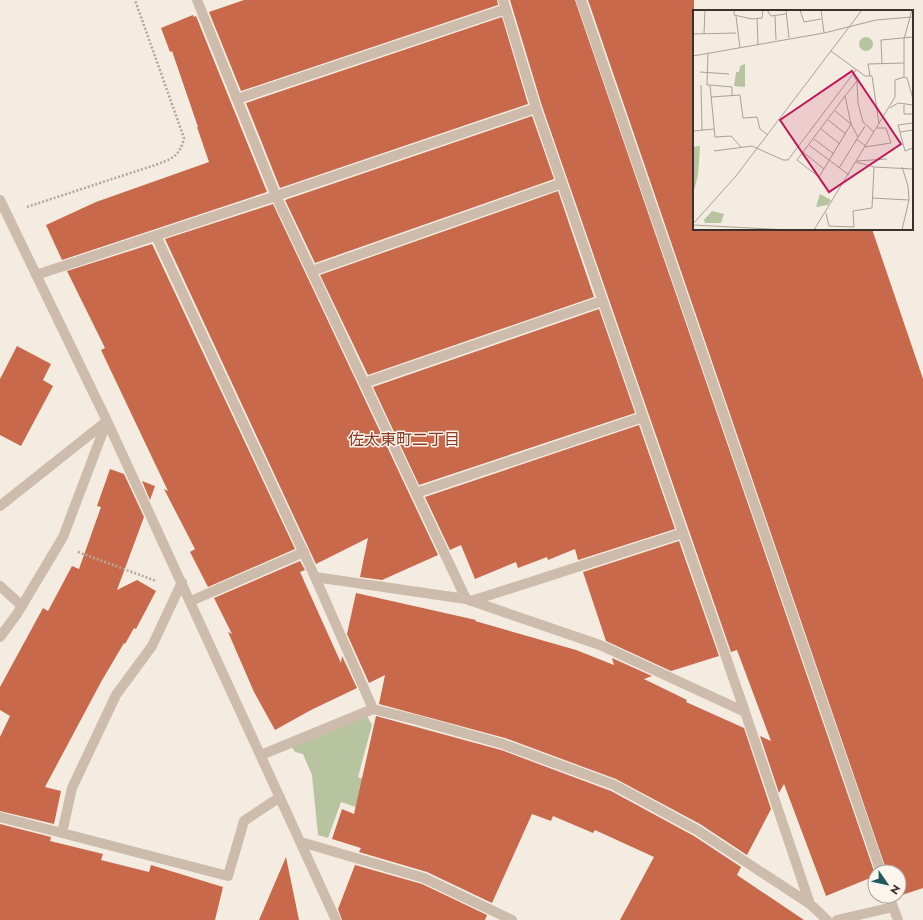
<svg xmlns="http://www.w3.org/2000/svg" width="923" height="920" font-family="Jost,'Noto Sans JP',sans-serif">
	<style>
		.green { fill: #b8c4a0 }
		.building { fill: #c8694b }
		.lines { fill: none; stroke-linecap: round; stroke-linejoin: round }
		.path { stroke: #b9a596; stroke-width: 2.5; stroke-dasharray: 2 2; stroke-linecap: butt }
		.lane { stroke: #cdbbac; stroke-width: 10 }
		.street { stroke: #cdbbac; stroke-width: 10 }
		.labels { text-anchor: middle; stroke-width: 3; stroke-linejoin: round; paint-order: stroke }
		.neighbourhood-label { font-size: 16px; fill: #8c3b22; stroke: #fbf5ee }
		.inset-road { fill: none; stroke: #aaa098; stroke-width: 1 }
		.view { fill: #c2185b; fill-opacity: 0.15; stroke: #c2185b; stroke-width: 2 }
		.inset-edge { fill: none; stroke: #3b302b; stroke-width: 2 }
	</style>
	<rect width="100%" height="100%" fill="#f4ebe1"/>
	<path class="green" d="M367,716L372,725L358,777L391,787L382,816L341,802L328,838L318,835L312,775L303,754L295,752L292,747Z"/>
	<path class="building" d="M244,0H497L498,5L241,91L209,12Z
		M510,0H575L875,874V876L826,896L784,784L779,793L760,736L771,741L737,650L731,652L542,106Z
		M588,0H694V229H872L923,379V888L899,896V872H887Z
		M193,15L194,17L196,16L267,192L62,260L46,225L96,202L209,162L197,127H198L172,51L170,52L161,28Z
		M502,17L528,104L280,188L246,103Z
		M532,116L554,179L315,263L285,200Z
		M558,191L594,297L368,375L320,275Z
		M273,204L438,555L382,580L360,577L368,538L316,564L165,239Z
		M152,244L295,549L208,587L190,552L195,549L164,489L168,491L101,350L105,348L67,271Z
		M599,309L635,413L419,485L373,387Z
		M17,346L51,364L43,380L53,386L21,446L0,435V379Z
		M639,425L675,529L578,560L575,549L548,560L547,557L518,568L516,562L475,579L461,545L450,550L425,497Z
		M110,469L124,474L144,517L117,590L137,580L156,591L136,629L134,628L125,644L124,643L101,682L45,787L61,791L54,824L0,811V737L10,716L0,710V687L43,608L48,611L72,566L79,569L101,507L97,506Z
		M142,481L155,486L150,500Z
		M679,541L719,656L671,671L606,641L583,572Z
		M300,561L305,570L300,572L341,663L342,656L357,688L311,710L275,730L254,692L228,632L232,634L214,598Z
		M356,593L476,620L475,621L576,650L614,665L612,658L652,676L644,679L687,700L686,702L744,728L771,809L747,855L700,824L616,779L505,738L379,704L385,675L369,683L347,634Z
		M376,716L501,750L611,791L694,836L741,867L737,875L804,920H620L654,857L595,830L593,833L553,816L551,821L532,814L492,903L427,872L359,852L361,848L332,839L342,809L354,814Z
		M0,824L51,837L50,841L103,854L101,860L149,872L151,865L223,887L215,920H0Z
		M286,857L299,920H259Z
		M355,865L422,884L487,915L485,920H342L338,909Z"/>
	<g class="lines">
		<path class="path" d="M27,207L158,164C174,158 180,155 184,138L135,0
			M78,552L156,581"/>
		<path class="lane" d="M0,586L22,606
			M0,817L62,833"/>
		<path class="street" d="M197,0L276,196L466,599
			M581,0L881,872
			M237,99L506,9
			M0,200L107,421L336,920
			M156,236L315,577L373,709
			M312,271L562,183
			M36,275L276,196L536,108
			M364,383L602,301
			M416,493L643,417
			M0,506L107,421
			M315,577L466,599L600,645L745,712L536,108L503,0
			M182,582L152,646L116,695L72,788L62,833L228,876L244,821L280,797
			M191,601L304,552
			M471,601L683,533
			M0,637L17,614L63,537L107,421
			M745,712L810,904L827,920
			M261,755L373,709L417,720L503,744L614,785L697,830L810,904
			M301,842L424,878L512,920
			M889,896L898,920
			M837,920L893,907"/>
	</g>
	<g class="labels">
		<g class="neighbourhood-label">
			<text x="404" y="445">佐太東町二丁目</text>
		</g>
	</g>
	<g transform="translate(693 10)">
		<rect width="220" height="220" fill="#f4ebe1"/>
		<path d="M166 34a7 7 0 1 1 14 0a7 7 0 1 1-14 0ZM52,54V77L41,76L43,62H46L47,56ZM7,136L5,165L0,184V137ZM127,184L138,190L135,195L123,197ZM19,201L31,204L28,213H12L11,210Z" fill="#b8c4a0"/>
		<path class="inset-road" d="M41,0V5L59,9L69,8L70,0M74,0L78,6L93,4M93,0L96,28M107,0L111,12L128,9M128,0L131,23M43,6L47,38M82,6L83,30M64,8L65,35M0,24L43,23M11,24L12,0M138,41L172,66H179L186,114M15,44L14,75H17L22,127L38,126L48,137M0,46L131,23L183,10L219,7M189,54L188,30L220,27M7,62L36,64M177,66L175,54L211,53M211,67L214,68L220,89M164,71L165,93L170,112L181,122M8,75L9,120M17,75L39,77V86M152,86L164,71L160,65M18,87L47,85L50,108L64,107L67,119L75,125M211,95V104H220M197,98L205,93L220,95M142,101L158,114M135,110L153,124M220,113L205,115L212,141L220,138M158,114L126,167L104,150L152,86L158,114L165,127M128,119L147,134M0,121L21,119M207,122L220,120M121,129L141,144M163,129L173,136M116,135L156,165M172,137L198,133L193,118H184M21,141L59,136L90,150H95L163,60M110,142L131,159M164,151L194,149M163,152L181,157L220,159M209,157L215,176L216,190L209,220M146,158L172,116M179,188L216,190M133,203L136,216L161,217L160,201L179,198L181,157M0,214L43,166L169,0M0,215L96,220M121,220L202,87V70L211,67V29L219,0"/>
		<path class="view" d="M159,61L208,134L136,182L87,110Z"/>
		<rect width="220" height="220" class="inset-edge"/>
	</g>
	<g transform="translate(887 884) rotate(124)"><circle r="19" fill="#fbf5ee" stroke="#aea6a0"/>
	<path d="M0-3L7 15L0 10L-7 15Z" fill="#1f5a5e"/>
	<text y="-6" font-size="11" font-weight="bold" text-anchor="middle" fill="#3b302b">N</text>
	</g>
</svg>
